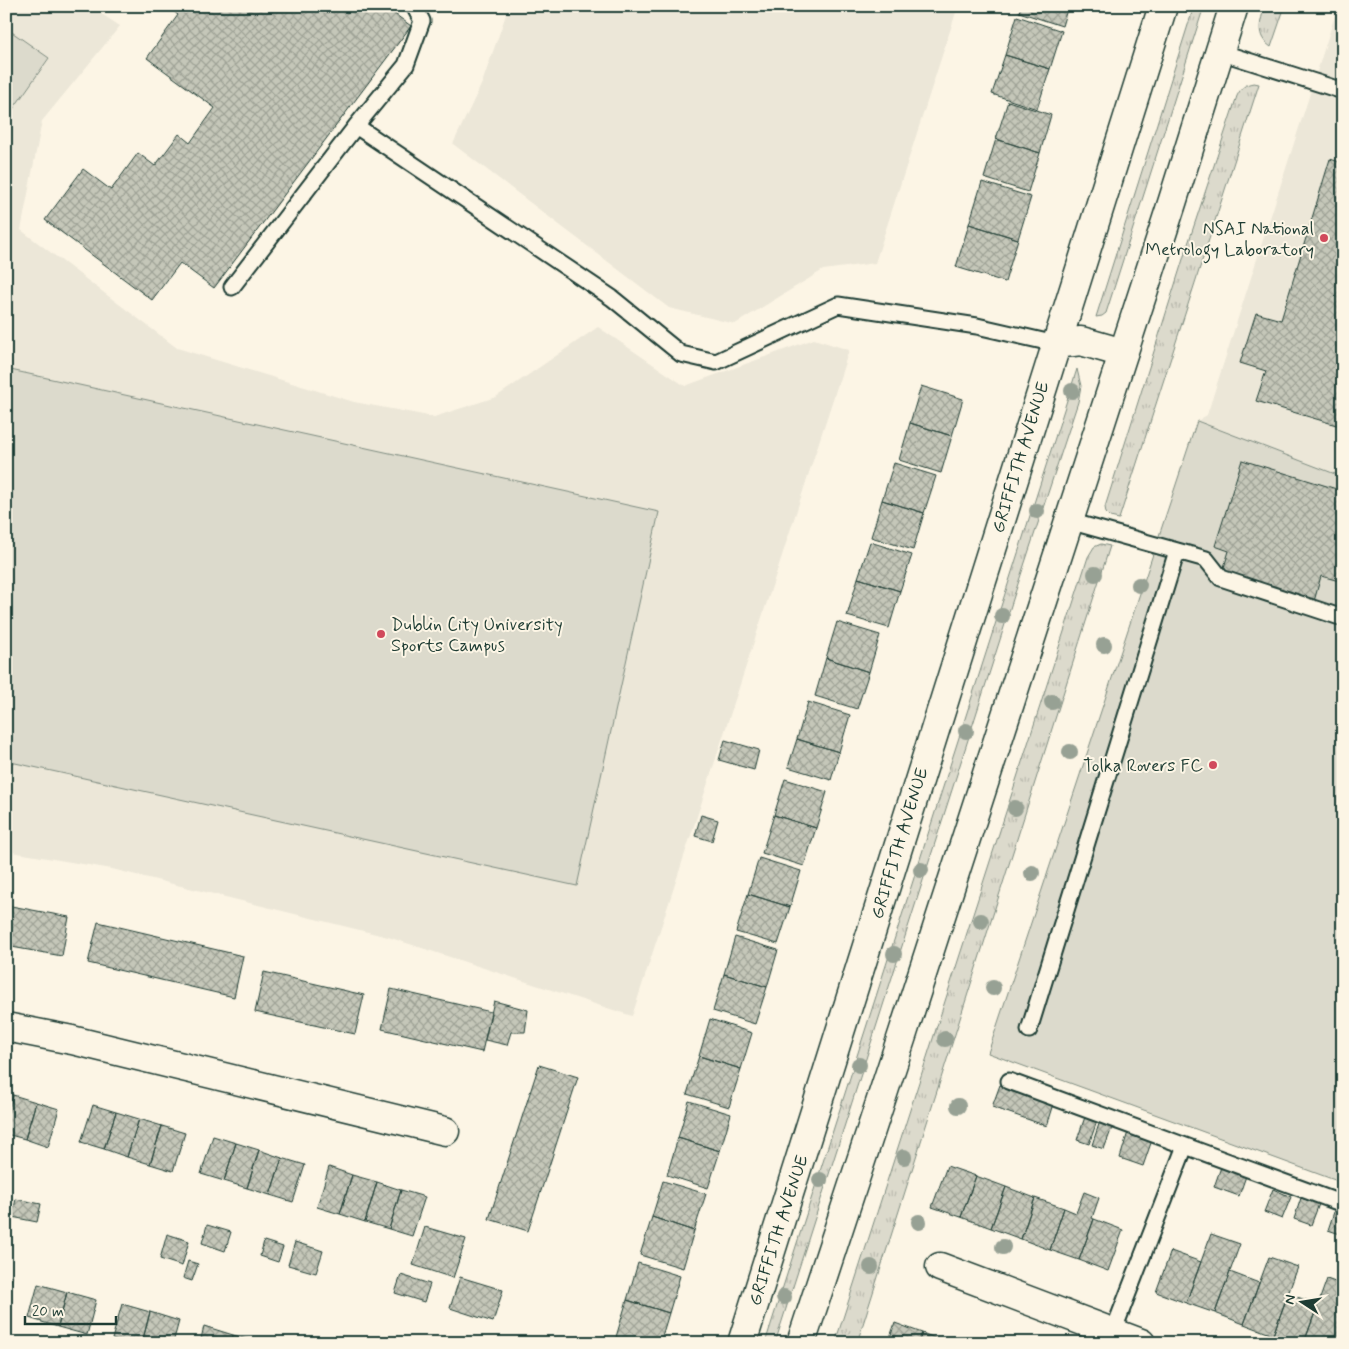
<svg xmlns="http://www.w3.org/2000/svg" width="1349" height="1349" font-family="Mynerve,sans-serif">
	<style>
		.built { fill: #ece7d8 }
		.grass { fill: url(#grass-tufts); stroke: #7e8c80 }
		.pitch { fill: #dcdacc; stroke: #7e8c80 }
		.building { fill: url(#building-cross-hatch); stroke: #1f3d34 }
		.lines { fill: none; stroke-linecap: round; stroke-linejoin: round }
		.service-casing { stroke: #1f3d34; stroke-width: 19 }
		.minor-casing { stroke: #1f3d34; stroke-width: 31 }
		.secondary-casing { stroke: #1f3d34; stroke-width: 31 }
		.service { stroke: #fcf5e5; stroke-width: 15 }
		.minor { stroke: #fcf5e5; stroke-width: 28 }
		.secondary { stroke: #fcf5e5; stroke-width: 28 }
		.tree { fill: #97a194 }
		.poi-dot { fill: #d1495b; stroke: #fcf5e5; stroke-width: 2 }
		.labels { text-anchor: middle; stroke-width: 4; stroke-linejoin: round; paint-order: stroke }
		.poi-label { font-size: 18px; fill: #1f3d34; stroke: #fcf5e5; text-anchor: end }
		.street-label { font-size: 18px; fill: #1f3d34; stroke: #fcf5e5 }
	</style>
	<defs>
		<pattern id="grass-tufts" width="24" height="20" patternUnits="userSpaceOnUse" patternTransform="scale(1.25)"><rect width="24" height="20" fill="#dcdacc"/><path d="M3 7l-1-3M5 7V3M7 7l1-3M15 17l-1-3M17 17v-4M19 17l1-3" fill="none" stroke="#bcbcb0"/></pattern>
		<pattern id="building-cross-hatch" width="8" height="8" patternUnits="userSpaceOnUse" patternTransform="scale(1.25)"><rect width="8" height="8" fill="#c5c7b9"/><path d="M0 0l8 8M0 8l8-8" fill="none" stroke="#9fa397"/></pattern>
	</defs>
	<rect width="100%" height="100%" fill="#fcf5e5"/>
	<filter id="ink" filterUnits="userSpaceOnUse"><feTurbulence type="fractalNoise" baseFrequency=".02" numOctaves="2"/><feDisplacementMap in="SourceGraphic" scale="10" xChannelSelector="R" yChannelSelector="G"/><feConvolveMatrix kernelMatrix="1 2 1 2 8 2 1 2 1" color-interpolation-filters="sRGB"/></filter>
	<g filter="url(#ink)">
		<path class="built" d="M6,6H89L120,26L42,121L21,230L177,348L354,402L434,417L496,397L598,327L685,386L814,339L849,350L632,1016L388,937L112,869L6,851Z
			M509,6H958L875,263L823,270L735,324L669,308L453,144L482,83Z
			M1338,6H1343V477L1197,421L1207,415Z"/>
		<path class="grass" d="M1194,6H1204L1106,313L1102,316L1096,317Z
			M1265,6H1285L1271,47C1255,36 1260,22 1265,6Z
			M1254,83L1259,84L1119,519L1110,517L1106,513L1105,507L1184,256L1237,96C1241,88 1245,84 1254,83Z
			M1077,369L1081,386L1078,402L1014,596L775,1343H765Z
			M1101,544L1110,546L857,1343H835L1088,557L1094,547Z"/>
		<path class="pitch" d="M6,28L49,58L6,119Z
			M6,369L659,512L577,886L6,761Z
			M1197,421L1343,477V1183L988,1053Z"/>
		<path class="building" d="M167,6H282L284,8L285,6H384L411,26L214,288L180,263L152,300L45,220L83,169L111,190L138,153L155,166L179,134L190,143L215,108L147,58L178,15Z
			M1021,6H1068L1062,26L1019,12Z
			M1017,16L1062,31L1050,69L1005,55Z
			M1005,55L1050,69L1037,109L992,94Z
			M1008,101L1051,115L1040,153L996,139Z
			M996,139L1040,153L1028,192L984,178Z
			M1330,159L1343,163V427L1256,401L1266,371L1240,363L1256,313L1281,320Z
			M982,182L1031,197L1018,239L969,224Z
			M969,224L1018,239L1005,282L956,267Z
			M921,386L963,399L952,436L910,423Z
			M910,423L952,436L941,473L899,460Z
			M1242,460L1343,491V582L1321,576L1313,605L1221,577L1229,551L1215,546Z
			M894,463L936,476L924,513L882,500Z
			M882,500L924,513L913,550L871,537Z
			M870,542L912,555L900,591L858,578Z
			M858,578L900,591L889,628L847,616Z
			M837,622L880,635L869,672L826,658Z
			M826,658L869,672L857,709L815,696Z
			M808,702L850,715L839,752L797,739Z
			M797,739L839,752L831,780L788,767Z
			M725,740L759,750L754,770L719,760Z
			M785,779L827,792L816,828L774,815Z
			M701,815L718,820L712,841L695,836Z
			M774,815L816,828L804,866L762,853Z
			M759,858L801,871L790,907L748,894Z
			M748,894L790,907L778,944L736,932Z
			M6,905L69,917L62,956L6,946Z
			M98,922L243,956L234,997L88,963Z
			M735,937L778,950L767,987L724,974Z
			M264,972L364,995L355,1034L255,1012Z
			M724,974L767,987L755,1024L713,1011Z
			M391,989L491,1012L482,1052L382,1029Z
			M494,1001L528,1010L525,1032H511L507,1045L485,1040Z
			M710,1019L752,1033L741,1069L699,1056Z
			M699,1056L741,1069L729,1107L687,1094Z
			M539,1065L578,1077L528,1231L489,1219Z
			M1000,1085L1054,1104L1047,1126L992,1107Z
			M6,1092L13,1095L6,1118Z
			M13,1095L36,1102L25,1139L6,1134V1118Z
			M689,1101L731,1114L720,1151L678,1138Z
			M36,1102L59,1109L48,1147L25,1139Z
			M93,1105L116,1112L104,1149L81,1142Z
			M116,1112L139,1119L127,1157L104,1149Z
			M1085,1117L1097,1121L1089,1144L1077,1140Z
			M139,1119L162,1126L150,1164L127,1157Z
			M1100,1121L1113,1125L1104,1149L1092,1145Z
			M162,1126L185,1133L173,1171L150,1164Z
			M1128,1132L1152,1140L1143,1166L1120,1158Z
			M213,1136L236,1143L224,1181L201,1174Z
			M678,1138L720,1151L708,1188L667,1175Z
			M236,1143L259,1150L247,1188L224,1181Z
			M259,1150L282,1158L270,1195L247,1188Z
			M282,1158L305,1165L293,1202L270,1195Z
			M947,1166L976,1176L961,1217L932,1207Z
			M329,1167L352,1175L340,1214L317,1207Z
			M1221,1167L1246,1176L1239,1196L1214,1187Z
			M352,1175L377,1182L365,1222L340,1214Z
			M976,1176L1006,1187L991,1228L961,1217Z
			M663,1181L706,1194L694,1231L652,1217Z
			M377,1182L401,1190L389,1229L365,1222Z
			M1006,1187L1035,1198L1021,1239L991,1228Z
			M1273,1189L1291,1197L1282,1219L1264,1212Z
			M401,1190L425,1197L412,1236L389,1229Z
			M1084,1192L1099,1198L1092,1218L1094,1219L1079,1260L1050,1250L1064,1208L1076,1213Z
			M1035,1198L1064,1208L1050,1250L1021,1239Z
			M1301,1198L1319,1204L1311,1225L1294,1219Z
			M16,1199L41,1204L37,1222L12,1217Z
			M1335,1209L1343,1212V1235L1328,1230Z
			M652,1217L694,1231L683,1268L640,1255Z
			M1094,1219L1123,1230L1108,1271L1079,1260Z
			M207,1225L231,1232L225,1251L202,1243Z
			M425,1227L466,1239L453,1278L413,1265Z
			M167,1234L189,1241L182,1266L160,1259Z
			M1211,1234L1240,1244L1215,1313L1186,1303Z
			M264,1241L283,1247L278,1262L260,1256Z
			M295,1242L323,1251L316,1273L288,1265Z
			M1171,1251L1201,1262L1186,1303L1156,1292Z
			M1269,1257L1298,1267L1273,1335L1244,1324Z
			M188,1261L198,1264L192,1281L183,1278Z
			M638,1263L680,1276L669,1313L627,1300Z
			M1230,1272L1259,1283L1244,1324L1215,1313Z
			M401,1275L430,1284L424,1302L395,1293Z
			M6,1276L12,1277L6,1311Z
			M460,1277L503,1290L493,1322L450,1308Z
			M1327,1279L1343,1285V1328L1337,1343H1304Z
			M38,1284L67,1292L58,1327L29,1318Z
			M67,1292L96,1300L87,1335L58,1327Z
			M1288,1294L1318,1304L1304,1343H1296L1273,1335Z
			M627,1300L669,1313L660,1343H633L616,1337Z
			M122,1304L150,1312L142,1343H126L112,1339Z
			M150,1312L179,1321L173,1343H142Z
			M895,1323L922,1333L918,1343H888Z
			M204,1326L233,1335L231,1343H200Z
			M922,1333L948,1343H918Z
			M233,1335L261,1343H231Z
			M616,1337L633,1343H614Z"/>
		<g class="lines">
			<g class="service-casing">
				<path id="service" d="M1220,52L1343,91
					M356,126L612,298L681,354L716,362L838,305L977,326L1056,344
					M232,287L356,126L406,65L422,21L414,6
					M1069,521L1206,559L1221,578L1343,618
					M1029,1030L1177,551
					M1009,1081L1343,1204
					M1113,1332L1185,1146"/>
			</g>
			<g class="minor-casing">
				<path id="minor" d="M1056,344L1081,341L1123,353
					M6,1027L72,1040L445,1131
					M940,1267L1141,1343
					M742,1343L1163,6"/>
			</g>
			<g class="secondary-casing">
				<path id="secondary" d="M801,1343L903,1033L1172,203L1234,6"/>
			</g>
			<use href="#service" class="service"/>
			<use href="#minor" class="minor"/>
			<use href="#secondary" class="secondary"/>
		</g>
		<g class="tree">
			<circle cx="1072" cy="391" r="8"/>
			<circle cx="1037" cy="511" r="8"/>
			<circle cx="1095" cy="574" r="8"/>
			<circle cx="1139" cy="585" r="8"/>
			<circle cx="1002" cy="616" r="8"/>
			<circle cx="1104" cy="645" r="8"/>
			<circle cx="1052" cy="702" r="8"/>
			<circle cx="966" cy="731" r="8"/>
			<circle cx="1070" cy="752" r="8"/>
			<circle cx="1015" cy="808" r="8"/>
			<circle cx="921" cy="870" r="8"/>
			<circle cx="1032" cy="873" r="8"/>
			<circle cx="981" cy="921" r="8"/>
			<circle cx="894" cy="954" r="8"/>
			<circle cx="993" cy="988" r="8"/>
			<circle cx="945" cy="1039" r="8"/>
			<circle cx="859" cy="1065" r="8"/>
			<circle cx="958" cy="1106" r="8"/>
			<circle cx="904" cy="1157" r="8"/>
			<circle cx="820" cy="1180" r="8"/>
			<circle cx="919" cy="1222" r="8"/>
			<circle cx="1003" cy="1247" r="8"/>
			<circle cx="871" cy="1267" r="8"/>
			<circle cx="784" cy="1297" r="8"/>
		</g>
	</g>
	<g class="poi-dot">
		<circle cx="1324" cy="238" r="5"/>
		<circle cx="381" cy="634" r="5"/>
		<circle cx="1213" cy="765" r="5"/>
	</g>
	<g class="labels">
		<g class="poi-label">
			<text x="1314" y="234">NSAI National<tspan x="1314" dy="21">Metrology Laboratory</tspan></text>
			<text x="391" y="630" text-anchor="start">Dublin City University<tspan x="391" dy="21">Sports Campus</tspan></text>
			<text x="1203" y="771">Tolka Rovers FC</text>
		</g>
		<g class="street-label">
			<text transform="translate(1020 457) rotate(-73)" y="6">GRIFFITH AVENUE</text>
			<text transform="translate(899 843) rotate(-73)" y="6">GRIFFITH AVENUE</text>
			<text transform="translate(778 1230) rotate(-72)" y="6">GRIFFITH AVENUE</text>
		</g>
	</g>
	<rect width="1349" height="1349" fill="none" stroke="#fcf5e5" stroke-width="25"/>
	<rect x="12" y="12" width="1324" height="1324" fill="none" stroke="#1f3d34" stroke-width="2" filter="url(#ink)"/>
	<g transform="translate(1302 1302) rotate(282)" stroke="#fcf5e5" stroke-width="4" paint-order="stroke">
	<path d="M0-4L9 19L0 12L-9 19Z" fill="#1f3d34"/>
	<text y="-8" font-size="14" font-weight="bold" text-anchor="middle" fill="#1f3d34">N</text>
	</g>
	<path d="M25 1316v8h91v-8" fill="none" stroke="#1f3d34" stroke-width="2.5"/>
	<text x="32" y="1316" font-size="15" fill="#1f3d34" stroke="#fcf5e5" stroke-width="4" paint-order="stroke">20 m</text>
</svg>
